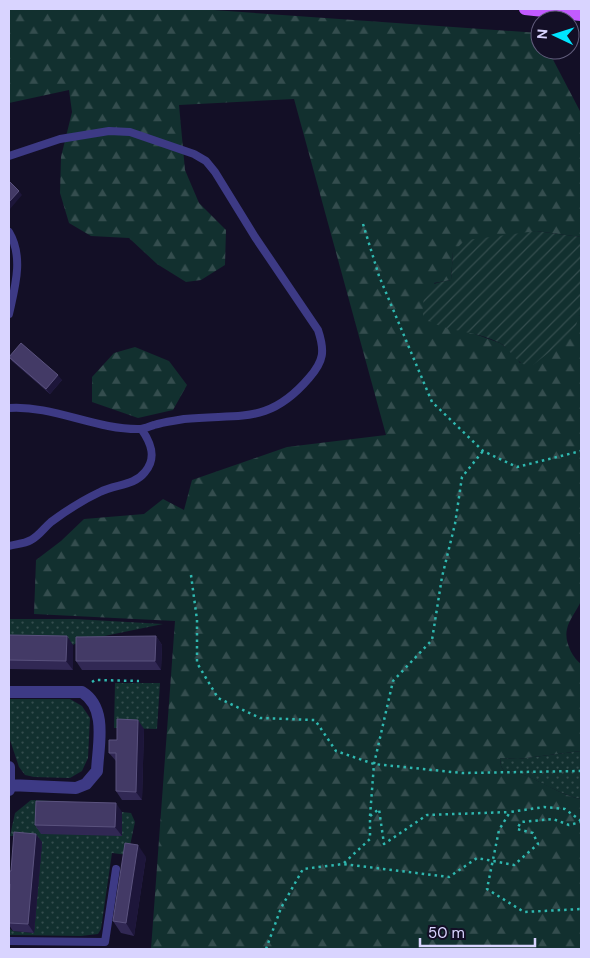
<svg xmlns="http://www.w3.org/2000/svg" width="590" height="958" font-family="'DM Sans',sans-serif">
	<style>
		.grass { fill: url(#grass-dots) }
		.forest { fill: url(#forest-firs) }
		.garden { fill: url(#garden-furrows) }
		.lines { fill: none; stroke-linecap: round; stroke-linejoin: round }
		.path { stroke: #2fb8b0; stroke-width: 2.5; stroke-dasharray: 2.5 4; stroke-linecap: butt }
		.service { stroke: #3d3a85; stroke-width: 8 }
		.minor { stroke: #3d3a85; stroke-width: 12 }
		.primary { stroke: #c25bff; stroke-width: 12 }
		.wall { fill: #312854 }
		.shaded-wall { fill: #1d163a }
		.building { fill: #433a66; stroke: #5a527e }
	</style>
	<defs>
		<pattern id="grass-dots" width="8" height="8" patternUnits="userSpaceOnUse" patternTransform="scale(1.25)"><rect width="8" height="8" fill="#12302f"/><path d="M2 2h.1M6 6h.1" fill="none" stroke="#344d4e" stroke-width="1.8" stroke-linecap="round"/></pattern>
		<pattern id="forest-firs" width="22" height="20" patternUnits="userSpaceOnUse" patternTransform="scale(1.25)"><rect width="22" height="20" fill="#12302f"/><path d="M5 1l3.5 6h-7zM16 11l3.5 6h-7z" fill="#344d4e"/></pattern>
		<pattern id="garden-furrows" width="10" height="10" patternUnits="userSpaceOnUse" patternTransform="scale(1.25)"><rect width="10" height="10" fill="#12302f"/><path d="M-1 1l2-2M0 10L10 0M9 11l2-2" fill="none" stroke="#344d4e"/></pattern>
	</defs>
	<rect width="100%" height="100%" fill="#130f26"/>
	<path class="grass" d="M9,619H75L163,624L80,641L73,645L9,644Z
		M115,683H160L157,729L114,728Z
		M9,699H70L82,706L90,718L88,758L82,771L70,778L34,777L25,775L19,767L9,737Z
		M581,751V799C554,794 531,772 504,771L501,766L500,758L518,759Z
		M31,800L73,802L57,810L121,836L122,812L131,813L135,822L128,855L112,853L101,929L98,934L81,936L9,935V928L13,931L34,933L42,843L32,836H10L15,813Z"/>
	<path class="forest" d="M9,9H199L539,33L540,50H548L581,113V237L536,231L453,252L451,280L434,283L475,334L500,343L512,352L520,363L579,315L581,316V601C577,610 569,620 567,629C564,641 572,657 581,664V751L518,759L500,758L501,766L504,771C532,772 554,794 581,799V949H151L175,621L34,614L36,560L61,541L84,519L144,514L163,499L184,510L192,480L287,447L386,435L294,99L179,105L185,170L199,203L226,230L225,265L201,280L186,282L157,264L129,238L91,236L69,223L60,193L61,157L72,112L69,90L9,103Z
		M135,347L169,361L187,385L173,410L138,418L92,402V377L114,353Z"/>
	<path class="garden" d="M536,231L581,237V316L579,315L574,333L533,365C518,369 511,349 500,343C481,333 459,332 440,326C434,324 428,319 423,316C424,287 422,285 451,280L453,252L463,242L467,240Z"/>
	<g class="lines">
		<path class="path" d="M363,224L379,276L432,402L483,451L517,467L581,451
			M191,575L197,620V663L218,698L260,718L315,720L336,751L374,764L462,773L581,771
			M92,682L95,680L139,681
			M370,816L374,764L393,681L432,640L442,577L455,524L462,477L483,451
			M581,821L565,809L544,807L510,812L499,830L487,889L524,912L581,909
			M344,863L370,839V816L379,809L384,844L427,815L510,812
			M266,949L281,908L303,869L343,864L449,877L477,858L514,865L538,844L533,833L517,829L521,822L553,819L569,825L581,822"/>
		<path class="service" d="M9,156L60,139L109,131L130,132L194,154L206,161L215,172L255,237L318,330C325,351 324,361 309,378C268,426 239,413 184,419C174,421 164,422 154,425C150,426 145,429 140,429C96,430 53,405 9,408
			M9,232C24,257 15,287 9,314
			M9,546C16,544 24,544 31,540C39,536 44,528 51,522C67,510 83,500 100,492C116,484 134,486 145,472C157,458 151,443 142,430
			M9,941L105,942L116,869"/>
		<path class="minor" d="M9,692H82C108,708 98,746 97,771L86,784L76,788L9,785V790
			M9,767V785"/>
		<path class="primary" d="M525,9L581,15"/>
	</g>
	<path class="wall" d="M9,357L62,380L50,394L12,361Z
		M9,635L73,645V670L9,669Z
		M156,636L162,645L161,670H82L76,661Z
		M144,729L142,800H122L116,791V761L109,753L117,740Z
		M122,812V836L41,834L35,825Z
		M42,842L34,933L13,931L9,925L10,892L9,891V871H11Z
		M146,857L134,936L121,933L113,921Z"/>
	<path class="shaded-wall" d="M19,191L22,195L10,209L9,208V202Z
		M58,375L62,380L50,394L46,389Z
		M67,636L73,645V670L66,661Z
		M156,636L162,645L161,670L155,661Z
		M138,720L144,729L142,800L136,792Z
		M116,803L122,812V836L115,827Z
		M36,834L42,842L34,933L28,924Z
		M138,845L146,857L134,936L126,923Z"/>
	<path class="building" d="M9,181L19,191L9,202Z
		M21,343L58,375L46,389L9,357Z
		M9,635L67,636L66,661L9,660Z
		M156,636L155,661H76V637Z
		M117,719L138,720L136,792L116,791V753H109V740H117Z
		M36,801L116,803L115,827L35,825Z
		M14,832L36,834L28,924L9,923V902L10,884L9,883V871H11Z
		M125,843L138,845L126,923L113,921Z"/>
	<rect width="590" height="958" fill="none" stroke="#d9d4ff" stroke-width="20"/>
	<g transform="translate(555 35) rotate(274)"><circle r="24" fill="#130f26" stroke="#625e7d"/>
	<path d="M0-4L9 19L0 12L-9 19Z" fill="#00e5ff"/>
	<text y="-8" font-size="14" font-weight="bold" text-anchor="middle" fill="#d9d4ff">N</text>
	</g>
	<path d="M420 938v8h115v-8" fill="none" stroke="#d9d4ff" stroke-width="2.5"/>
	<text x="428" y="938" font-size="15" fill="#d9d4ff" stroke="#130f26" stroke-width="4" paint-order="stroke">50 m</text>
</svg>
